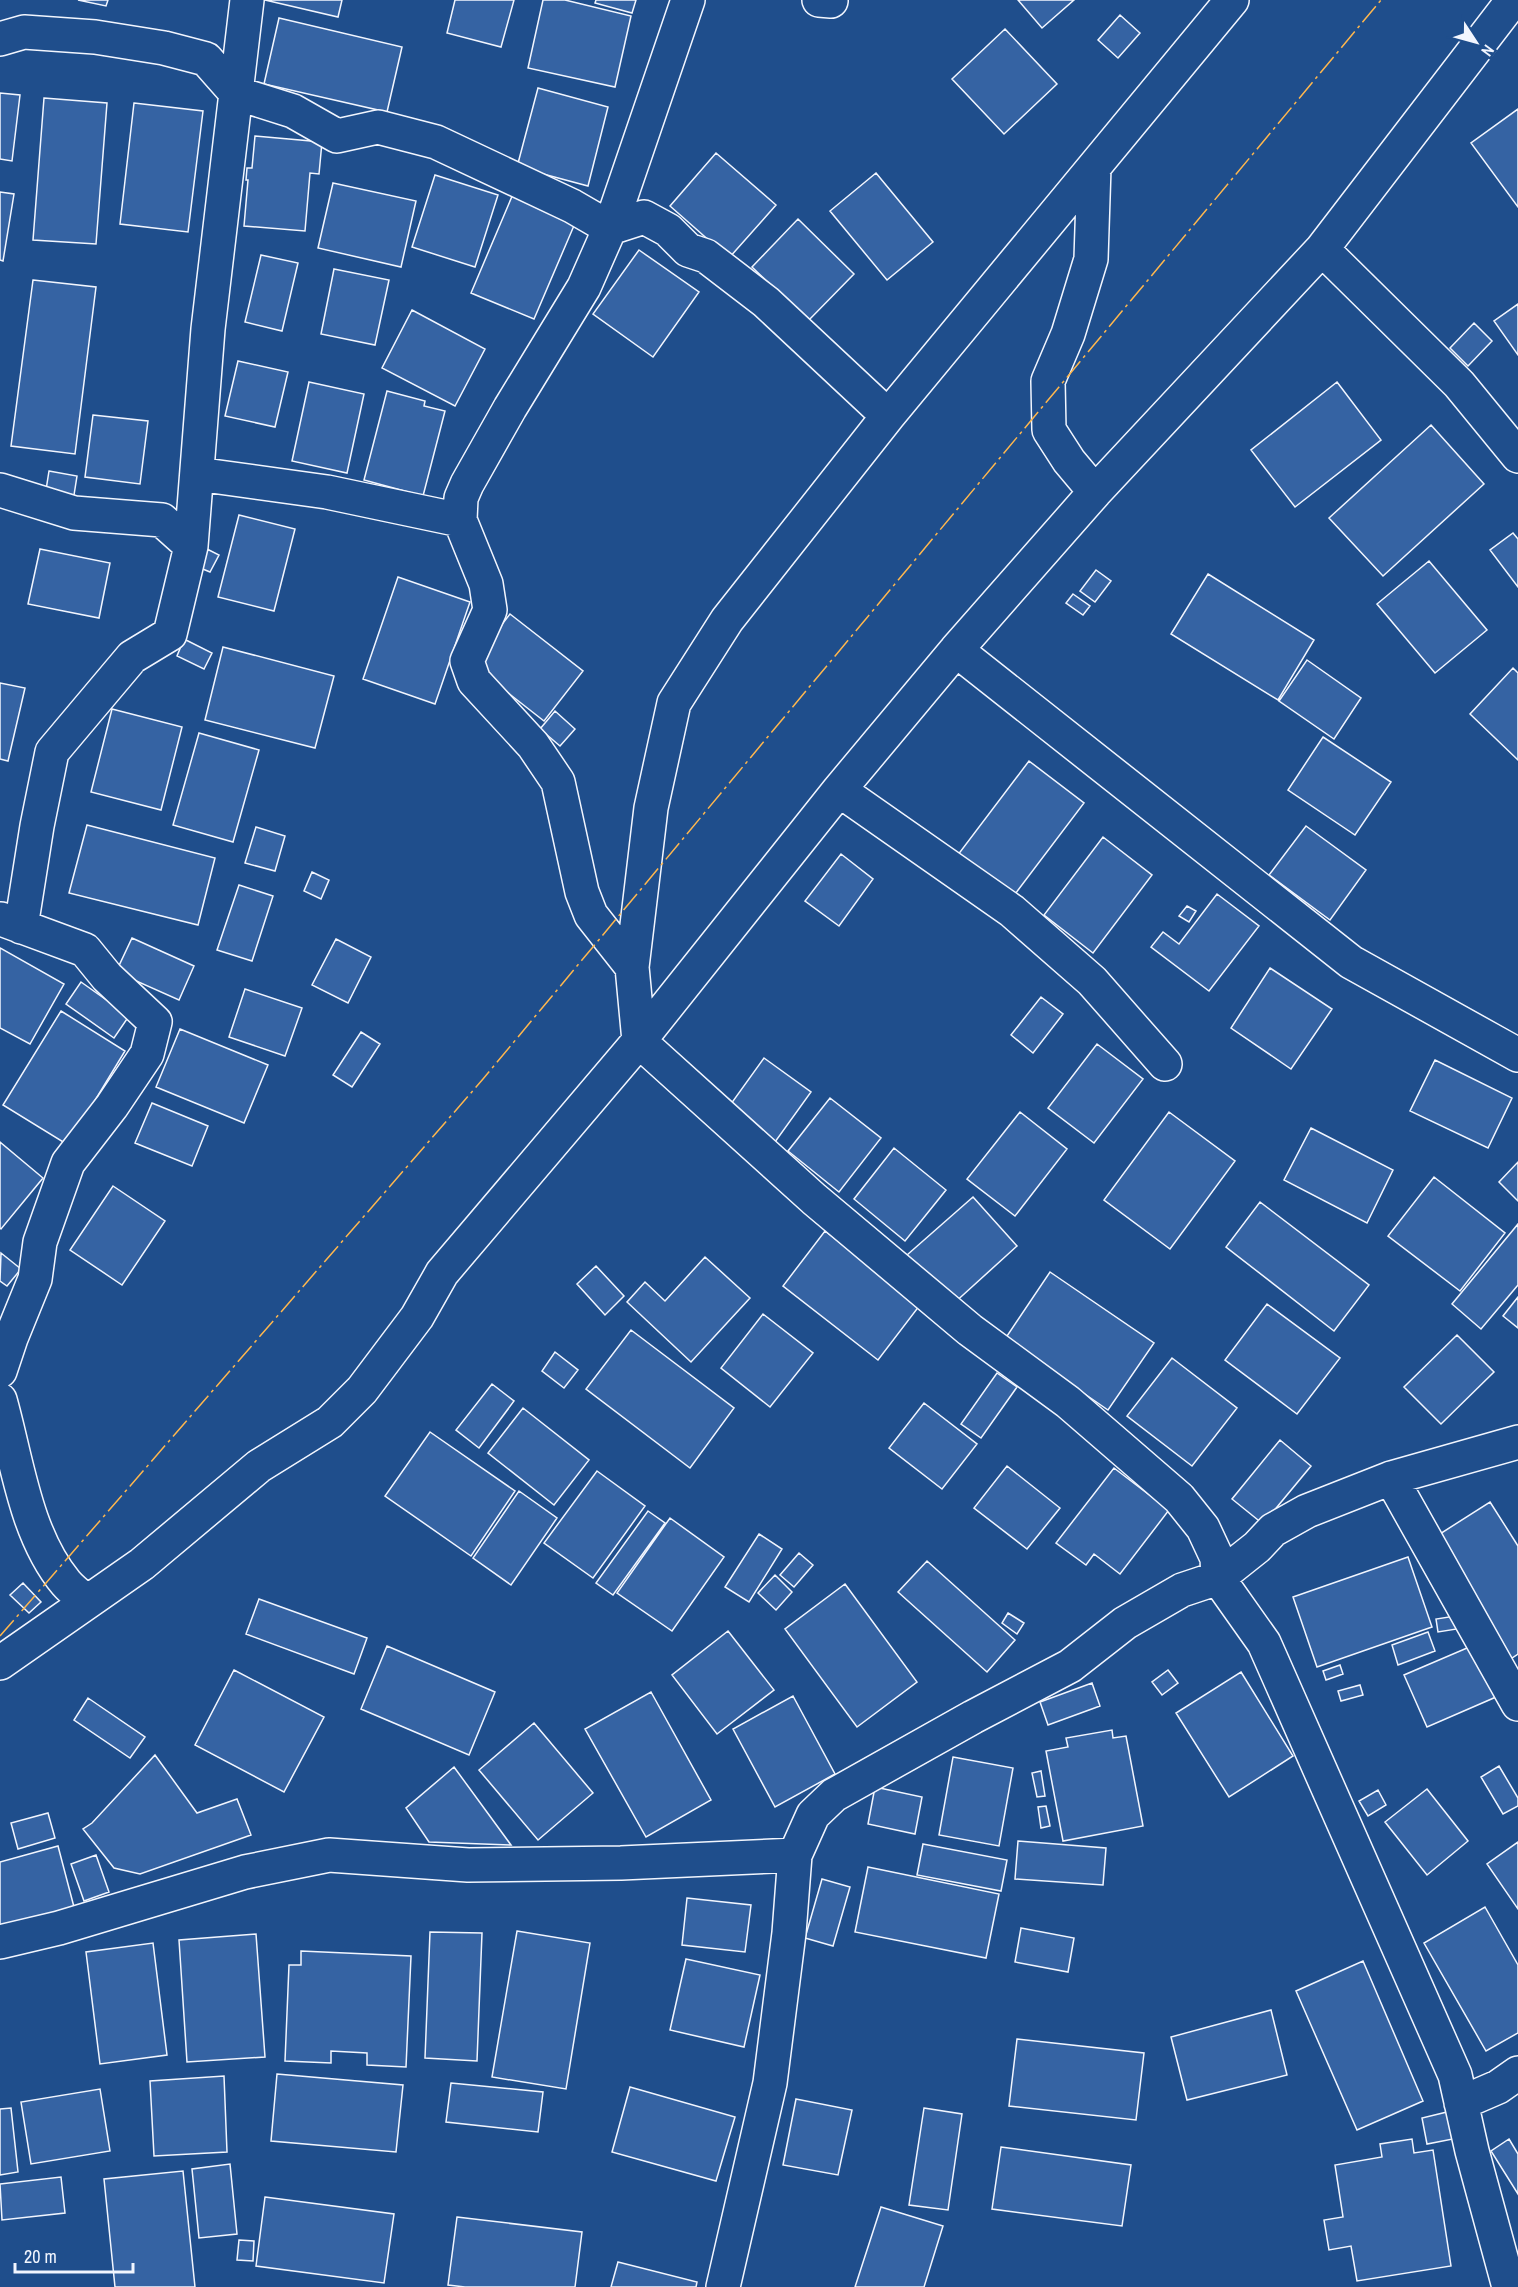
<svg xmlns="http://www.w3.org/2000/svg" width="1518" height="2287" font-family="'Archivo Narrow',sans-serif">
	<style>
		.building { fill: #3563a3; stroke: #f2f6ff; stroke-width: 1.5 }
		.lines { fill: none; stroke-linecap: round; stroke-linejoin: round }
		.street-casing { stroke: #f2f6ff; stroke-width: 36 }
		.street { stroke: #1f4e8c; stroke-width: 33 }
		.power { stroke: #ffb74d; stroke-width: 1.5; stroke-dasharray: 21 4.5 3 4.5; stroke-linecap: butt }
	</style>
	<rect width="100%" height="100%" fill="#1f4e8c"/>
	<path class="building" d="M78,0H108L106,6Z
		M265,0H342L338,17Z
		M455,0H514L501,47L447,33Z
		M543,0H565L631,16L615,87L528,68Z
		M596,0H636L632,13L595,3Z
		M1018,0H1074L1042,28Z
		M1120,15L1140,33L1118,58L1098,40Z
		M279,18L402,47L387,112L264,84Z
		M1005,29L1057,84L1004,134L952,79Z
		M538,88L608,107L588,186L517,167Z
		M0,93L20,95L12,161L0,159Z
		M44,98L107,103L96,244L33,240Z
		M134,103L203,111L188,232L120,224Z
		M1518,109V207L1471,143Z
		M255,136L322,142L319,174L310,173L305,231L244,226L248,180H246L247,168H252Z
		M716,153L776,205L729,258L670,206Z
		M876,173L933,242L887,280L830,211Z
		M435,175L498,195L475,267L412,247Z
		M333,183L416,201L401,267L318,248Z
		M0,192L14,194L3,261L0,260Z
		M513,194L576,221L534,319L471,293Z
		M798,219L854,274L808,321L752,267Z
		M639,250L699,292L653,357L593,314Z
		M261,255L298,263L282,331L245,322Z
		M334,269L389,280L375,345L321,334Z
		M33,280L96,287L75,454L11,446Z
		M1518,304V355L1494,321Z
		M412,310L485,349L455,406L382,368Z
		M1474,323L1492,341L1468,366L1450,348Z
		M238,361L288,372L275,427L225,416Z
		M309,382L364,394L347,473L292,461Z
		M1337,382L1381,440L1295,507L1251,450Z
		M387,391L425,401L424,406L445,411L423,496L364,480Z
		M93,415L148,421L140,484L85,477Z
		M1431,425L1484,484L1383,576L1329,518Z
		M49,471L77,476L74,495L46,490Z
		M239,515L295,529L274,611L218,597Z
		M1513,533L1518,539V587L1490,550Z
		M40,549L110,563L99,618L28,604Z
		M207,549L219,555L210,572L198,567Z
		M1429,561L1487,630L1435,673L1377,604Z
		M1096,570L1111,581L1095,602L1080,591Z
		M1208,574L1314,640L1278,700L1171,634Z
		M398,577L470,602L435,704L363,679Z
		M1073,594L1090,606L1083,615L1066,603Z
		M510,614L583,671L544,721L471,664Z
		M184,639L212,653L204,669L177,656Z
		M223,647L334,676L315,748L205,720Z
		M1307,660L1361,698L1334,739L1279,701Z
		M1513,668L1518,673V760L1470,714Z
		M0,683L25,688L8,761L0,759Z
		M112,709L182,727L161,810L91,792Z
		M555,711L575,729L560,746L540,729Z
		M199,733L259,750L233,842L173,825Z
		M1323,737L1391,782L1355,835L1288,790Z
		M1029,761L1084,803L1009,902L954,860Z
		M87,825L215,858L198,925L69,893Z
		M1306,826L1366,870L1330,920L1269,875Z
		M256,827L285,836L275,871L245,863Z
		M1103,837L1152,875L1093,953L1044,915Z
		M841,854L873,879L839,926L805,901Z
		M312,872L329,880L321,899L304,891Z
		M239,885L273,896L252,961L217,950Z
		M1217,894L1259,926L1209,991L1151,947L1163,932L1179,944Z
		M1187,906L1196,911L1189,922L1179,916Z
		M132,938L194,966L179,1000L116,972Z
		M336,939L371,957L348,1003L312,985Z
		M0,948L64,984L30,1044L0,1028Z
		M1270,968L1332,1009L1291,1069L1231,1028Z
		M81,982L129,1016L114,1038L66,1004Z
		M245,989L302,1008L285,1056L229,1037Z
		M1041,997L1063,1014L1033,1053L1011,1035Z
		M61,1011L125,1051L68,1145L3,1105Z
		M180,1029L268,1065L244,1123L156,1087Z
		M361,1032L380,1044L352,1087L333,1075Z
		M1097,1044L1143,1079L1094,1143L1048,1108Z
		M764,1058L811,1092L775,1142L728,1108Z
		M1435,1060L1512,1098L1488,1148L1410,1111Z
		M830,1098L881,1138L839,1192L788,1151Z
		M152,1103L208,1126L192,1166L135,1143Z
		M1020,1112L1067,1149L1015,1216L967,1179Z
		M1169,1112L1235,1161L1170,1249L1104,1200Z
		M1311,1128L1393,1170L1367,1223L1284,1180Z
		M0,1142L43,1178L1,1229L0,1228Z
		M894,1148L946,1190L905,1241L854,1199Z
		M1518,1162V1201L1499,1182Z
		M1434,1177L1505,1233L1460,1291L1388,1236Z
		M113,1186L165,1221L122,1285L70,1250Z
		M973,1197L1017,1246L952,1305L907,1255Z
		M1260,1202L1369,1285L1334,1331L1226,1247Z
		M1518,1224V1285L1481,1329L1452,1304Z
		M825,1231L920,1305L878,1360L783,1286Z
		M1,1253L21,1269L7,1286L0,1281Z
		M705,1257L750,1298L691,1362L627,1302L645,1282L665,1301Z
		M596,1266L624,1296L605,1315L577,1284Z
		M1050,1272L1154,1343L1108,1410L1005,1339Z
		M1518,1297V1328L1503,1316Z
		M1267,1304L1340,1358L1297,1414L1225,1360Z
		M763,1314L813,1353L770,1407L721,1368Z
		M631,1330L734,1408L690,1468L586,1389Z
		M1457,1335L1494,1372L1441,1424L1404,1387Z
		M555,1352L578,1370L564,1388L542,1371Z
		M1172,1358L1237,1408L1192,1466L1127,1416Z
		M997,1373L1017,1387L981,1438L961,1424Z
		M492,1384L514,1401L479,1448L456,1430Z
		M924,1403L977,1444L942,1489L889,1448Z
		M523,1408L589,1460L554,1505L488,1453Z
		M430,1432L515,1491L471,1556L385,1496Z
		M1280,1440L1311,1466L1263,1524L1232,1499Z
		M1007,1466L1060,1508L1027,1549L974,1508Z
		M1114,1468L1169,1510L1120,1574L1094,1554L1086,1565L1056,1543Z
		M597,1471L645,1506L593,1578L544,1543Z
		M519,1491L557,1518L511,1585L473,1558Z
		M1490,1502L1518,1546V1654L1509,1660L1432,1539Z
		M648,1511L665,1523L613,1595L596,1583Z
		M670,1518L724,1557L672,1631L617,1593Z
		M759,1534L782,1549L749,1602L725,1587Z
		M799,1553L813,1565L794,1587L780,1575Z
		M1408,1557L1432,1627L1317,1667L1293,1597Z
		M927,1561L1015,1640L987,1672L898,1592Z
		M775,1575L792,1592L776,1610L758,1593Z
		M23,1583L41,1602L29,1613L10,1595Z
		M845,1584L917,1682L857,1727L785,1629Z
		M259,1599L367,1638L354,1674L246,1634Z
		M1008,1613L1024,1623L1017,1634L1002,1623Z
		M1455,1616L1457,1629L1438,1632L1436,1619Z
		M728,1631L774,1690L717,1734L672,1675Z
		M1428,1632L1435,1651L1398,1665L1392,1645Z
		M1474,1645L1496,1697L1427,1727L1404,1675Z
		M387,1646L495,1692L469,1755L361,1709Z
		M1340,1665L1343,1674L1326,1680L1323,1671Z
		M234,1670L324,1717L284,1792L195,1745Z
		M1168,1670L1178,1683L1162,1695L1152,1682Z
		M1241,1672L1293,1756L1229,1797L1176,1713Z
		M1092,1683L1100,1706L1048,1725L1040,1702Z
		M1360,1685L1363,1695L1341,1701L1338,1691Z
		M651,1692L711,1800L646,1837L585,1729Z
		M793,1696L835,1774L775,1807L733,1729Z
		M88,1698L145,1737L130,1758L74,1720Z
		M534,1723L593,1793L538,1840L479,1770Z
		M1112,1730L1113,1738L1126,1736L1143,1826L1063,1841L1046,1751L1068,1747L1066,1738Z
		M155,1755L197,1813L237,1799L251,1835L140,1874L114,1868L83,1829L92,1823Z
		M953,1757L1013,1768L999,1846L939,1835Z
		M1499,1766L1518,1798V1806L1503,1814L1481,1777Z
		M454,1767L511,1845L429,1842L406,1808Z
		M1041,1771L1045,1796L1037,1797L1032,1773Z
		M875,1787L922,1797L915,1834L868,1824Z
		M1427,1789L1468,1841L1427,1875L1385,1822Z
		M1378,1790L1386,1805L1368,1816L1359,1801Z
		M1046,1806L1050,1826L1041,1828L1038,1807Z
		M48,1813L55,1838L18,1849L11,1823Z
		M1018,1841L1106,1848L1103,1885L1015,1879Z
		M1518,1842V1909L1487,1864Z
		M923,1844L1007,1860L1001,1891L917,1875Z
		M58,1846L74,1907L0,1927V1862Z
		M96,1855L109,1892L84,1901L71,1864Z
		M868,1867L999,1894L986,1958L855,1932Z
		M822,1879L850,1887L833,1946L805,1938Z
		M687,1898L751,1905L745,1952L682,1945Z
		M1485,1907L1518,1965V2033L1486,2051L1424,1943Z
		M1021,1928L1074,1938L1068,1972L1015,1962Z
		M517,1931L590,1943L566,2089L492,2077Z
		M430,1932L482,1933L477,2061L425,2058Z
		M256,1934L265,2057L187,2062L179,1940Z
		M153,1943L167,2055L100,2064L86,1952Z
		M301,1951L411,1956L406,2067L367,2065V2053L331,2051V2063L285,2061L289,1965H301Z
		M686,1959L760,1975L744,2047L670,2030Z
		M1363,1961L1423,2101L1357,2130L1296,1991Z
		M1271,2010L1287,2075L1187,2100L1171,2037Z
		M1017,2039L1144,2053L1136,2120L1009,2106Z
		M277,2074L403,2085L396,2152L271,2141Z
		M224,2076L227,2152L154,2156L150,2081Z
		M451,2083L543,2092L538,2132L446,2122Z
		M630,2087L735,2117L716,2181L612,2152Z
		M100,2089L110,2151L31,2164L21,2102Z
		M796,2099L852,2110L838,2175L783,2165Z
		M11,2108L18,2172L0,2175V2109Z
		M924,2108L962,2114L948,2210L909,2205Z
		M1447,2112L1453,2139L1427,2144L1422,2118Z
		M1412,2139L1414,2153L1433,2150L1451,2266L1357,2281L1351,2246L1329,2250L1324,2220L1343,2217L1335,2165L1382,2157L1380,2144Z
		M1509,2139L1518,2154V2194L1491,2151Z
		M1001,2147L1131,2165L1122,2226L992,2209Z
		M230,2164L237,2234L199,2238L192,2169Z
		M183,2171L195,2287H115L104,2179Z
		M61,2177L65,2213L2,2220L0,2184Z
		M265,2197L394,2214L384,2283L256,2266Z
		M881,2207L943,2226L924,2287H855Z
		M457,2217L582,2232L575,2287H465L448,2285Z
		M239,2240L254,2241L253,2261L237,2260Z
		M618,2262L697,2282L696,2287H611Z"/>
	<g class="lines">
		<g class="street-casing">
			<path id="street" d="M819,0L831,1
				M1232,0L888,416L727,620L674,703L651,808L632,967L639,1041L814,1199L970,1330L1068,1402L1179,1498L1203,1528L1217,1558L1218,1578L1264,1643L1455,2075L1472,2151L1509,2287
				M0,39L24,32L95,37L164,48L206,59L236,93L293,111L337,136L378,127L436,142L572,206L610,228L644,217L668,230L688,250L706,256L766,302L888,416
				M1094,167L1091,259L1068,334L1048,381L1049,430L1069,461L1095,492
				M1322,249L1459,384L1518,456
				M197,474L327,492L460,520
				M0,490L74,513L162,520L191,546
				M956,650L1351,962L1518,1055
				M839,790L1012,911L1092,981L1165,1064
				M21,927L37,826L52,752L132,657L170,634L191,546L208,329L247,0
				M632,967L591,915L582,892L558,782L533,745L474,681L467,661L490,610L486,584L460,520L461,498L467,484L510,408L584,287L610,228L688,0
				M0,1371L11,1338L35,1279L40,1242L68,1163L112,1106L147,1054L155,1022L107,977L85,950L1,919
				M0,1400C17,1460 25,1534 66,1583C72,1590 80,1596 87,1602
				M1391,1478L1518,1704
				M0,1663L142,1564L259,1466L330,1422L362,1390L417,1317L442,1273L639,1041L839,790L956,650L1095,492L1322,249L1513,0
				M0,1942L59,1928L245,1872L329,1855L468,1865L621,1863L795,1855
				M1461,2103L1498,2087L1518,2073
				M723,2287L770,2083L789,1933L795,1855L813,1815L834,1795L973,1717L1070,1666L1125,1623L1182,1590L1218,1578L1257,1547L1273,1530L1307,1511L1391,1478L1518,1442"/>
		</g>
		<use href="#street" class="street"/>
		<path class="power" d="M0,1636L483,1079L1381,0"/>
	</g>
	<g transform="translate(1476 42) rotate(126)" stroke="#1f4e8c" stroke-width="4.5" paint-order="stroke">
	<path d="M0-4.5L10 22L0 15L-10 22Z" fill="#f2f6ff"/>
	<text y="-9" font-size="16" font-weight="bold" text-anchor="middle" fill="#f2f6ff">N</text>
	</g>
	<path d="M15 2263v9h118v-9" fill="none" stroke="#f2f6ff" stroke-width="3"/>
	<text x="24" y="2263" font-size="18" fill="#f2f6ff" stroke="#1f4e8c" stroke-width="4.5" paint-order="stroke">20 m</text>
</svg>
